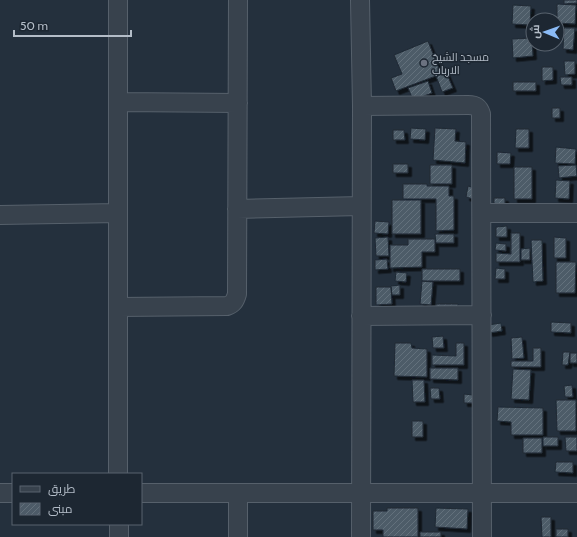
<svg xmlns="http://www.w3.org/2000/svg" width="577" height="537" font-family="Cabin,Cairo,sans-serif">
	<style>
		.building { fill: url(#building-hatch); stroke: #1f2934; filter: url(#shadow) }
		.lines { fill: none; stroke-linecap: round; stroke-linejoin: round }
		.street-casing { stroke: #56606b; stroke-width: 20 }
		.street { stroke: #38424d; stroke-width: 18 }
		.worship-dot { fill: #6b7280; stroke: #1d2732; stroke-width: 1.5 }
		.labels { text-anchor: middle; stroke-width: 3; stroke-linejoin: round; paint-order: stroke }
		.poi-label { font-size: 11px; fill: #b4bdc8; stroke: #1d2732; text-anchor: start }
	</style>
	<defs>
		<pattern id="building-hatch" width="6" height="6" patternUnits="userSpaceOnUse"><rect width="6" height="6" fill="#4d5b68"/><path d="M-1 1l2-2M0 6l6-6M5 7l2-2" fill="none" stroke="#64717c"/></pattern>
		<filter id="shadow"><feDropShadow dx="3.5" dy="3.5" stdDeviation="0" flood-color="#0009"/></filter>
	</defs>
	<rect width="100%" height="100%" fill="#24303d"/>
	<path class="building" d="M564,0H577V3L564,4Z
		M557,4L576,5L575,24L557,23Z
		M513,5L531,6L530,25L512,24Z
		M564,28H575L573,50L563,49Z
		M532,38L533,56L513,58L512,39Z
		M428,41L441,74L396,91L391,78L402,74L394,55Z
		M564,61H575V74L565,75Z
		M542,67H553V80L542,81Z
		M446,72L453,88L442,92L436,76Z
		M560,77H572V85H561Z
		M428,81L432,93L413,100L408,88Z
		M513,82H536V91H513Z
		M552,108H560V118H552Z
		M411,128L426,129L425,140L410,139Z
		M435,128L456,129L455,141L466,142L465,163L433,160Z
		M516,129H529V148H515Z
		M393,130H404L405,140H393Z
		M556,147L576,149L575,164L555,163Z
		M497,152L511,153L510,164H497Z
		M393,164H408V173H393Z
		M430,165H452V184H430Z
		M576,165L577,176L559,178L558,166Z
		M514,167H532V199H514Z
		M556,180L570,181L569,199L555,198Z
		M403,184H427V186H449V196H454V230L436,231V199H403Z
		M468,186L475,188L473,199L466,197Z
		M494,198H505V205H494Z
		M392,200H421V234H392Z
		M375,221L389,222L388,234L374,233Z
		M507,226V237H496V227Z
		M511,233H520V262H496V253L511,254Z
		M435,234H454V243H436Z
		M388,237L389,256H376L375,238Z
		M554,237L566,238V258H554Z
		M408,239H435V252H422V267L390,268V245H408Z
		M531,240H542L543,281L533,282Z
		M496,243L506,244V251L495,250Z
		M530,248V260H521V249Z
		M387,259L388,269L375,270V260Z
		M556,262H576L575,293H556Z
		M496,268L505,269V279H495Z
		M422,269H460V281H422Z
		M396,272L407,273L406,282L395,281Z
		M422,281L433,282L431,305L420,304Z
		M400,285V295H392L391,286Z
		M376,287H391L392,304L376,305Z
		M436,304H458L457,311H436Z
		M551,322L571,323V333L551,332Z
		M501,323L502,331L489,333L488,325Z
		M443,336L444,348H433L432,337Z
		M522,337L524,358L512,359L511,338Z
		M395,343H411L412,348L427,349V377L394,376Z
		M456,343H464V365H432V355L456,356Z
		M533,348H541V367H511V361H533Z
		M563,352H570L568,365H562Z
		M570,353H577V363H570Z
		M430,368H458V380L430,379Z
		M513,369L531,370L529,400L511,399Z
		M412,380H424L425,402H413Z
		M572,385L573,397H565L564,386Z
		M430,388H439L440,399H431Z
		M464,394L473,395V403H464Z
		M556,400H576V431H557Z
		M498,407L543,408V435H511V422L497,421Z
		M412,421H423V437H412Z
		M543,437H558V446H543Z
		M565,437H577V451H566Z
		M523,438H542V453H523Z
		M556,462H573V473L555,472Z
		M387,508H418V537H383V530H373V511H387Z
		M436,508L468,509L467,529L435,527Z
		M541,517H551V537H542Z
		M556,529H568V537H556Z
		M420,532H441V537H420Z"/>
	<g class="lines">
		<g class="street-casing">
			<path id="street" d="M118,0V474
				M360,0L362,106L361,537
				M118,102L238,103
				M362,106L468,105C476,105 479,107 481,114L482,537
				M237,209L361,206
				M482,213H577
				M0,215L118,213
				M118,307L227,306C233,304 235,301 237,294L238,0
				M361,316L482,315
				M0,493H13
				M141,493H577
				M119,524V537
				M238,537V493"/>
		</g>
		<use href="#street" class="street"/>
	</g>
	<circle class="worship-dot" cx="424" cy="63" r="4"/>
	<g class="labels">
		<g class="poi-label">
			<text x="432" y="61">مسجد الشيخ<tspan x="432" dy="13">الارباب</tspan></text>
		</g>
	</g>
	<rect x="12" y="473" width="130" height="52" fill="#1d2732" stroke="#59636e"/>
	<rect x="20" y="486" width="20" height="6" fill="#38424d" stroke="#59636e"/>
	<text x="48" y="493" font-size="12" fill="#b4bdc8">طريق</text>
	<rect x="20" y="503" width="20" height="12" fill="url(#building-hatch)" stroke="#59636e"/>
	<text x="48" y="513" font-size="12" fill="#b4bdc8">مبنى</text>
	<g transform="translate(545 32) rotate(272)"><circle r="19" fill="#1d2732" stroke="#59636e"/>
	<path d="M0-3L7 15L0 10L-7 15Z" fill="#8bbbf6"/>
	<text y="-6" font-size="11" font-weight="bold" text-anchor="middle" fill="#b4bdc8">ش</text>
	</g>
	<path d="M14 30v6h117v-6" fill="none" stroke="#b4bdc8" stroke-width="2"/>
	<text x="20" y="30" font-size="12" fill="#b4bdc8" stroke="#1d2732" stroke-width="3" paint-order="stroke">50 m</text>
</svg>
